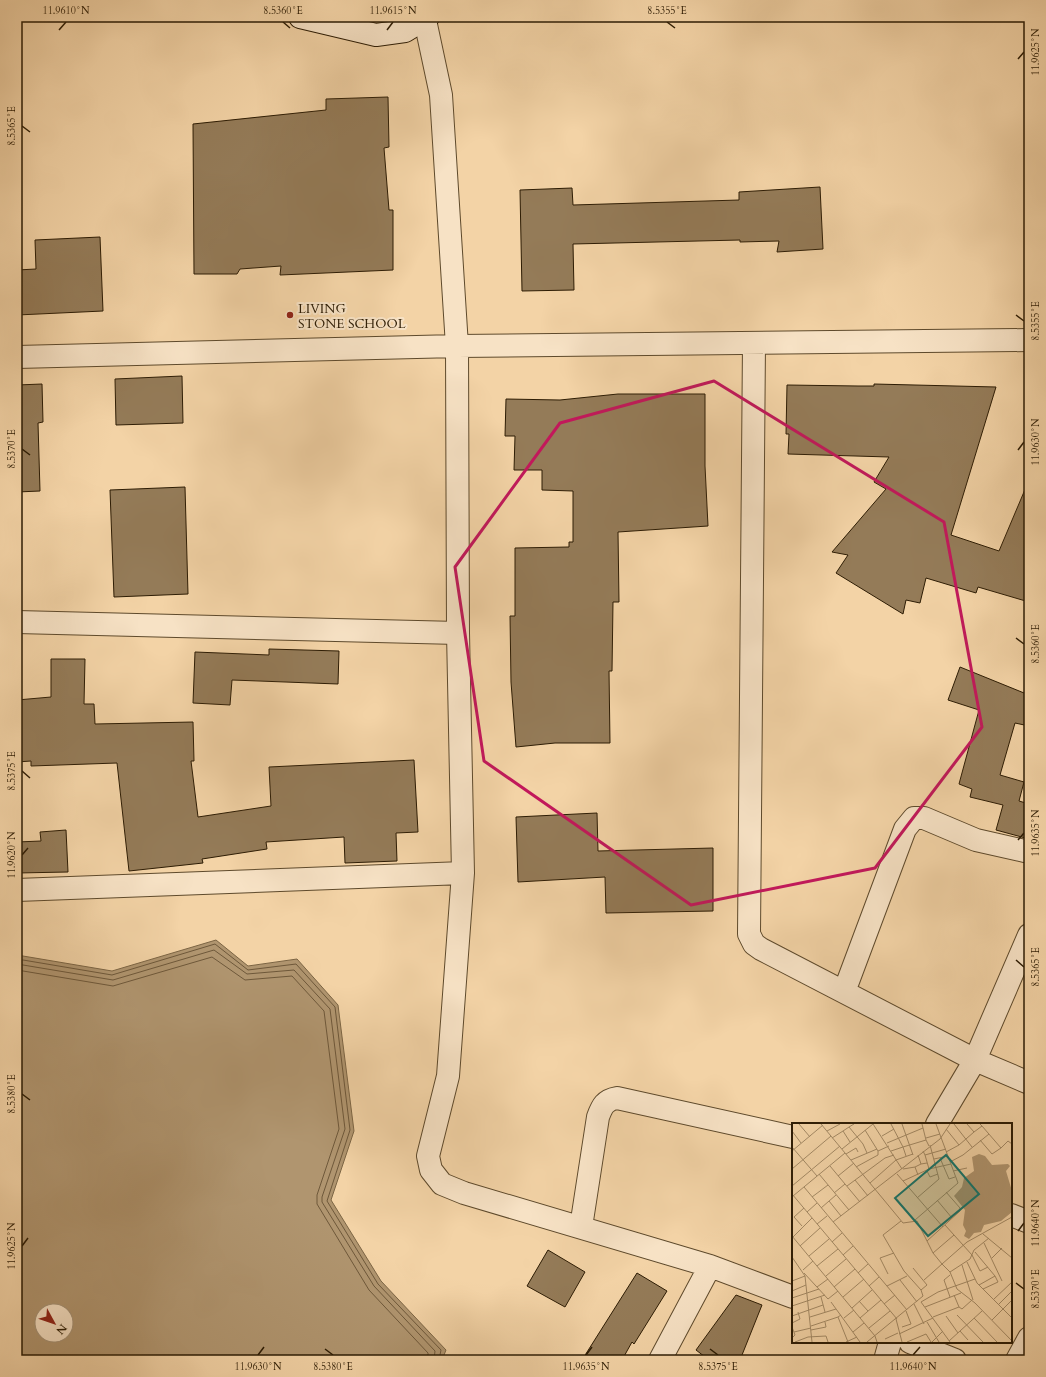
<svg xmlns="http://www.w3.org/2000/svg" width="1046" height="1377" font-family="Cardo,serif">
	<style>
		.water { fill: #b0956f; stroke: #7c6544; fill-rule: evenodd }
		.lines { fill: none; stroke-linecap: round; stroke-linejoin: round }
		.shore { stroke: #6e583a; stroke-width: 1 }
		.building { fill: #947b58; stroke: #2d1c04 }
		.street-casing { stroke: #5e4a2c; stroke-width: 24 }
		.secondary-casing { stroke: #2d1c04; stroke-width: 24 }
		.street { stroke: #f7e2c5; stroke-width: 22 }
		.secondary { stroke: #f7e2c5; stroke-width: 22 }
		.marked { fill: none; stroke: #c2185b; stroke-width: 3; stroke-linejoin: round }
		.ticks { fill: none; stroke: #2d1c04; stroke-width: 1.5 }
		.poi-dot { fill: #8f2418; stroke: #f7e2c5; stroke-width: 1.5 }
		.labels { text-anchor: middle; stroke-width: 4; stroke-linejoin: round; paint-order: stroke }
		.poi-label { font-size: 13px; fill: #2d1c04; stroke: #f7e2c5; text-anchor: start }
		.inset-road { fill: none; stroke: #a48a65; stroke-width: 1 }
		.view { fill: #0f766e; fill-opacity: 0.15; stroke: #0f766e; stroke-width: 2 }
		.inset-edge { fill: none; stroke: #2d1c04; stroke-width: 2 }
		.neatline { fill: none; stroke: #2d1c04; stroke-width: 1.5 }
		.ticks-label { font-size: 10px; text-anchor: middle; fill: #2d1c04 }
	</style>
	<rect width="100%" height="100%" fill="#f3d3a6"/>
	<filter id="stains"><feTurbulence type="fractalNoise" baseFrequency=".005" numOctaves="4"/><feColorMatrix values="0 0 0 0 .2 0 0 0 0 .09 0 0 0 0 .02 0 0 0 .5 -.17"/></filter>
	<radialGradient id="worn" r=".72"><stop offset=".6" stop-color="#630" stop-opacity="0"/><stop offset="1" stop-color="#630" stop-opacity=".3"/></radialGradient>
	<path class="water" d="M216,940L248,966L297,959L338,1005L354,1131L331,1200L381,1281L446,1350L442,1360H17V955L112,971ZM42,1311H66V1335H42Z"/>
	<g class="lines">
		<path class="shore" d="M17,959L112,975L215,944L248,970L296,964L335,1007L350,1130L327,1201L378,1284L441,1350L439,1360
			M17,964L113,980L214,950L247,974L294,970L330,1009L345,1129L322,1197V1202L374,1286L435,1351L434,1360
			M17,970L113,986L212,957L245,980L292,976L324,1011L339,1129L317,1195V1204L369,1290L428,1353V1360"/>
	</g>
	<path class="building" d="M388,97L389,147L384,148L389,210H393V270L280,275L281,266L240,269L237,274H194L193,124L326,110V99Z
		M820,187L823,249L777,252L779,241L740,242V240L573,244L574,290L522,291L520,190L572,188L573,205L739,200V192Z
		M100,237L103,311L17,315V270L36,269L35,240Z
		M182,376L183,423L116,425L115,379Z
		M42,384L43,422L38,423L40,491L17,492V385Z
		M874,384L996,387L951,535L999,551L1029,480V602L978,587L976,593L926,578L920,603L906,600L903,614L836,573L848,555L832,552L886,489L874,482L889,457L788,454L789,434H786L787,385L858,386H874Z
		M618,394H705V466L708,526L618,532L619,602H613L612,671H609L610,743H555L516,747L511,682L510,616H515V548L569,547V542H573V491L542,490V470H514L515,436H505L506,399L560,400Z
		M185,487L188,594L114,597L110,490Z
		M269,649L339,651L338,684L232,680L230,705L193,703L195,652L269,655Z
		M51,659H85L84,704H94L95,724L193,722L194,761H191L198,817L271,806L269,767L414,760L418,832L396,833L397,861L345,863L344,837L266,842L267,849L202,859L203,863L129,871L117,763L31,766V761L17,762V700L51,697Z
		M960,667L1029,695V726L1015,723L1000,775L1024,782L1019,801L1029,804V839L996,830L1003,805L970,797L972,789L959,784L979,710L948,700Z
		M597,813L598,851L713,848V911L606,913L605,877L518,882L516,817Z
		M66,830L68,872L17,873V842L41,841L40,832Z
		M548,1250L585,1272L565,1307L527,1286Z
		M637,1273L667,1291L634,1344L632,1342L622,1360H582Z
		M736,1295L762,1305L740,1360H709L696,1350Z"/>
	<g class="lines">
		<g class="street-casing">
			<path id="street" d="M425,20L441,95L457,346L458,633L463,873L448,1076L428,1156L431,1170L442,1184L464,1193L710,1266L793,1297
				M754,343L749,934L754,944L761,949L975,1060L1029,1083
				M17,357L457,346L1029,340
				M17,622L458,633
				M17,890L463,873
				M844,992L905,829L914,818H924L976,840L1029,852
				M937,1124L975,1060L1029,935
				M1011,1215L1029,1222
				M581,1227L598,1117C602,1106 605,1100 617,1098L793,1137
				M910,1342L955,1360
				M660,1360L710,1266
				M885,1360L890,1342
				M1017,1360L1029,1338"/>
		</g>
		<g class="secondary-casing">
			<path id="secondary" d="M300,17L376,35L405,31L428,17"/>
		</g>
		<use href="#street" class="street"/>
		<use href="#secondary" class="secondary"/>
	</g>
	<path class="marked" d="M714,381L944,522L982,727L875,868L691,905L484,761L455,567L560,423Z"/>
	<path class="ticks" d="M283,22L290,28M667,22L675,28M59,30L66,22M387,30L393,22M1018,59L1024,52M22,126L30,132M1016,315L1024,321M22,449L30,455M1018,450L1024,442M1016,638L1024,644M22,771L30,778M1018,840L1024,833M22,855L28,848M1016,960L1024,967M22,1094L30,1100M1018,1231L1024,1223M22,1246L28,1238M1016,1283L1024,1289M325,1349L333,1355M710,1349L718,1355M258,1355L264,1347M586,1355L592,1347M913,1355L920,1347"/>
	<circle class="poi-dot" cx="290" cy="315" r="4"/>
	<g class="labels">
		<g class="poi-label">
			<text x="298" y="313">LIVING<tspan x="298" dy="15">STONE SCHOOL</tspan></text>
		</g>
	</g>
	<g transform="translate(792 1123)">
		<rect width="220" height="220" fill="#f3d3a6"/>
		<path d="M187,31L193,33L200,42L216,41L218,43L214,48L220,68V89L209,98L192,102L189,109L182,110L177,116L172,113L174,108L171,102L173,87L162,73L170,64L172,55L182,48L180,34Z" fill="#b0956f"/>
		<path class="inset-road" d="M7,1L18,14M29,1L111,100L125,98L141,130L150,141L175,119L220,94M62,1L57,4L71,21L75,30M81,1L110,46M99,1L111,24L134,17L137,23M110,1L121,32M130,1L134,17M162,1L180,24M175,1L182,9L190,3L188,1M190,3L209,25L216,18L220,21M57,4L51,8L58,19M154,6L167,22L182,9M73,7L86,28L97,23M0,8L9,20M35,8L48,1M90,13L102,6M40,15L51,8M134,15L148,11M188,17L200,31L209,25M95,20L131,5M0,24L25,53M50,26L81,1M0,28L31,2M99,28L111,24L114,33M131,28L133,32L154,26M154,29L167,22M54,31L64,25L66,29M126,32L129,41L135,40M133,32L137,46M148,35L157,56L163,54M142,36L156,33M59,37L85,26M158,39L171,32L197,11M38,43L68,79M64,44L86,32V28M0,46L39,13M111,46L123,44M135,48L138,54L146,51M161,48L175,45M27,51L57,87M105,51L151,104M126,52L123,44L129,41M46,53L62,40M63,57L76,73M111,58L137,46L159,41M78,60L104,37L121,31M0,63L48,23M55,63L93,35L102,32M12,64L115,187M42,70L53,61M0,71L105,196M1,73L53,30M20,74L36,62M125,75L147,56L138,22M145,77L160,95M37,78L49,93M29,85L44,72M15,89L25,80M123,97L166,60L144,1M41,99L148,16L158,1M25,101L35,93M153,102L180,132L188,148L196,144M10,103L2,94L12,85M191,111L220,135M0,113L83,213L85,219M1,114L20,95M135,118L168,88V85L154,69M40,119L50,110M192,120L210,158M8,123L28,105M183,129L203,153L187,162M141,130L162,112M51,132L61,123M17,133L37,116M0,134L13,153L20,219M200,135L210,125M175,139L185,160L220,195M170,142L181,177M25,143L46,126M121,145L135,162L129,167M11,147L21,138M158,149L178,136L182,127L197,115M12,150L36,176L46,168M66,150L76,141M96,151L88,135L102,130M158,152L152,157L158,174M34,153L54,136M108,157L125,179M132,157L150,141L158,149L165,166L183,180L220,218M0,158L13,153M77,163L87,154M95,163L115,153M25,164L36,156M42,164L63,146M191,166L206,159L203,153M0,168L14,162M162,172L167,184M29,174L33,189M51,174L72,156M0,175L27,166M202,176L220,159M67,178L76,188M39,179L68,219M129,179L146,169L183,156M129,179L158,219M92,181L103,172M122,181L132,201M207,181L220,168M0,183L33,172M133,184L169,170M60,185L80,167M49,192L46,194L56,219M165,192L191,219M0,193L31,182M154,193L166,210M18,194L44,186M141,194L167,184L170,186L180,177M52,195L62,187M68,195L89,177M182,195L205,219M104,196L110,219M200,197L220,177M135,199L147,219M0,200L8,196L6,189M19,203L46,194M0,204L3,212L0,215M110,204L119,201L114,188M77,205L98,188M19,207L34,204L33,199M168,208L176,217M2,209L19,205M61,209L72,200M107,211L141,195M93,216L106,210M157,218L190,188M3,219L16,214L34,213L36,219M54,219L65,214M75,219L131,173L129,167L112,148L91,112L109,98M115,219L134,211L139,219M140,219L151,208"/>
		<path class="view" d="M154,32L187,71L136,113L103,75Z"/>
		<rect width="220" height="220" class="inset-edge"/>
	</g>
	<rect width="1046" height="1377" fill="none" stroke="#f3d3a6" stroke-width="44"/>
	<g transform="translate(54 1323) rotate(130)"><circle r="19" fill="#f7e2c5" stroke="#a69378"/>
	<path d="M0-3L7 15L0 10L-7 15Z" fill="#8f2418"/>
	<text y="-6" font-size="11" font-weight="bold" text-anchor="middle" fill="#2d1c04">N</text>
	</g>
	<rect x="22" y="22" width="1002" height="1333" class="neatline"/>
	<g class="ticks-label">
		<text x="66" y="14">11.9610°N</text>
		<text x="283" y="14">8.5360°E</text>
		<text x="393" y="14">11.9615°N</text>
		<text x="667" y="14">8.5355°E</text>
		<text transform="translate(1035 52) rotate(-90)" y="4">11.9625°N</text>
		<text transform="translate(11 126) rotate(-90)" y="4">8.5365°E</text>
		<text transform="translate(1035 321) rotate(-90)" y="4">8.5355°E</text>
		<text transform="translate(1035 442) rotate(-90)" y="4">11.9630°N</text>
		<text transform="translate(11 449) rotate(-90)" y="4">8.5370°E</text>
		<text transform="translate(1035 644) rotate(-90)" y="4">8.5360°E</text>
		<text transform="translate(11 771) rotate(-90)" y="4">8.5375°E</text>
		<text transform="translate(1035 833) rotate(-90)" y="4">11.9635°N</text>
		<text transform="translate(11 855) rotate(-90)" y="4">11.9620°N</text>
		<text transform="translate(1035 967) rotate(-90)" y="4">8.5365°E</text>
		<text transform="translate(11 1094) rotate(-90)" y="4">8.5380°E</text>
		<text transform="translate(1035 1223) rotate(-90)" y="4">11.9640°N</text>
		<text transform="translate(11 1246) rotate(-90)" y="4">11.9625°N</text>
		<text transform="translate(1035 1289) rotate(-90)" y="4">8.5370°E</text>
		<text x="258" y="1370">11.9630°N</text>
		<text x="333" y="1370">8.5380°E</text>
		<text x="586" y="1370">11.9635°N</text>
		<text x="718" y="1370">8.5375°E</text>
		<text x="913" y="1370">11.9640°N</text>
	</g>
	<rect width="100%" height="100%" filter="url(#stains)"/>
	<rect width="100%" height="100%" fill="url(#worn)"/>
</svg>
